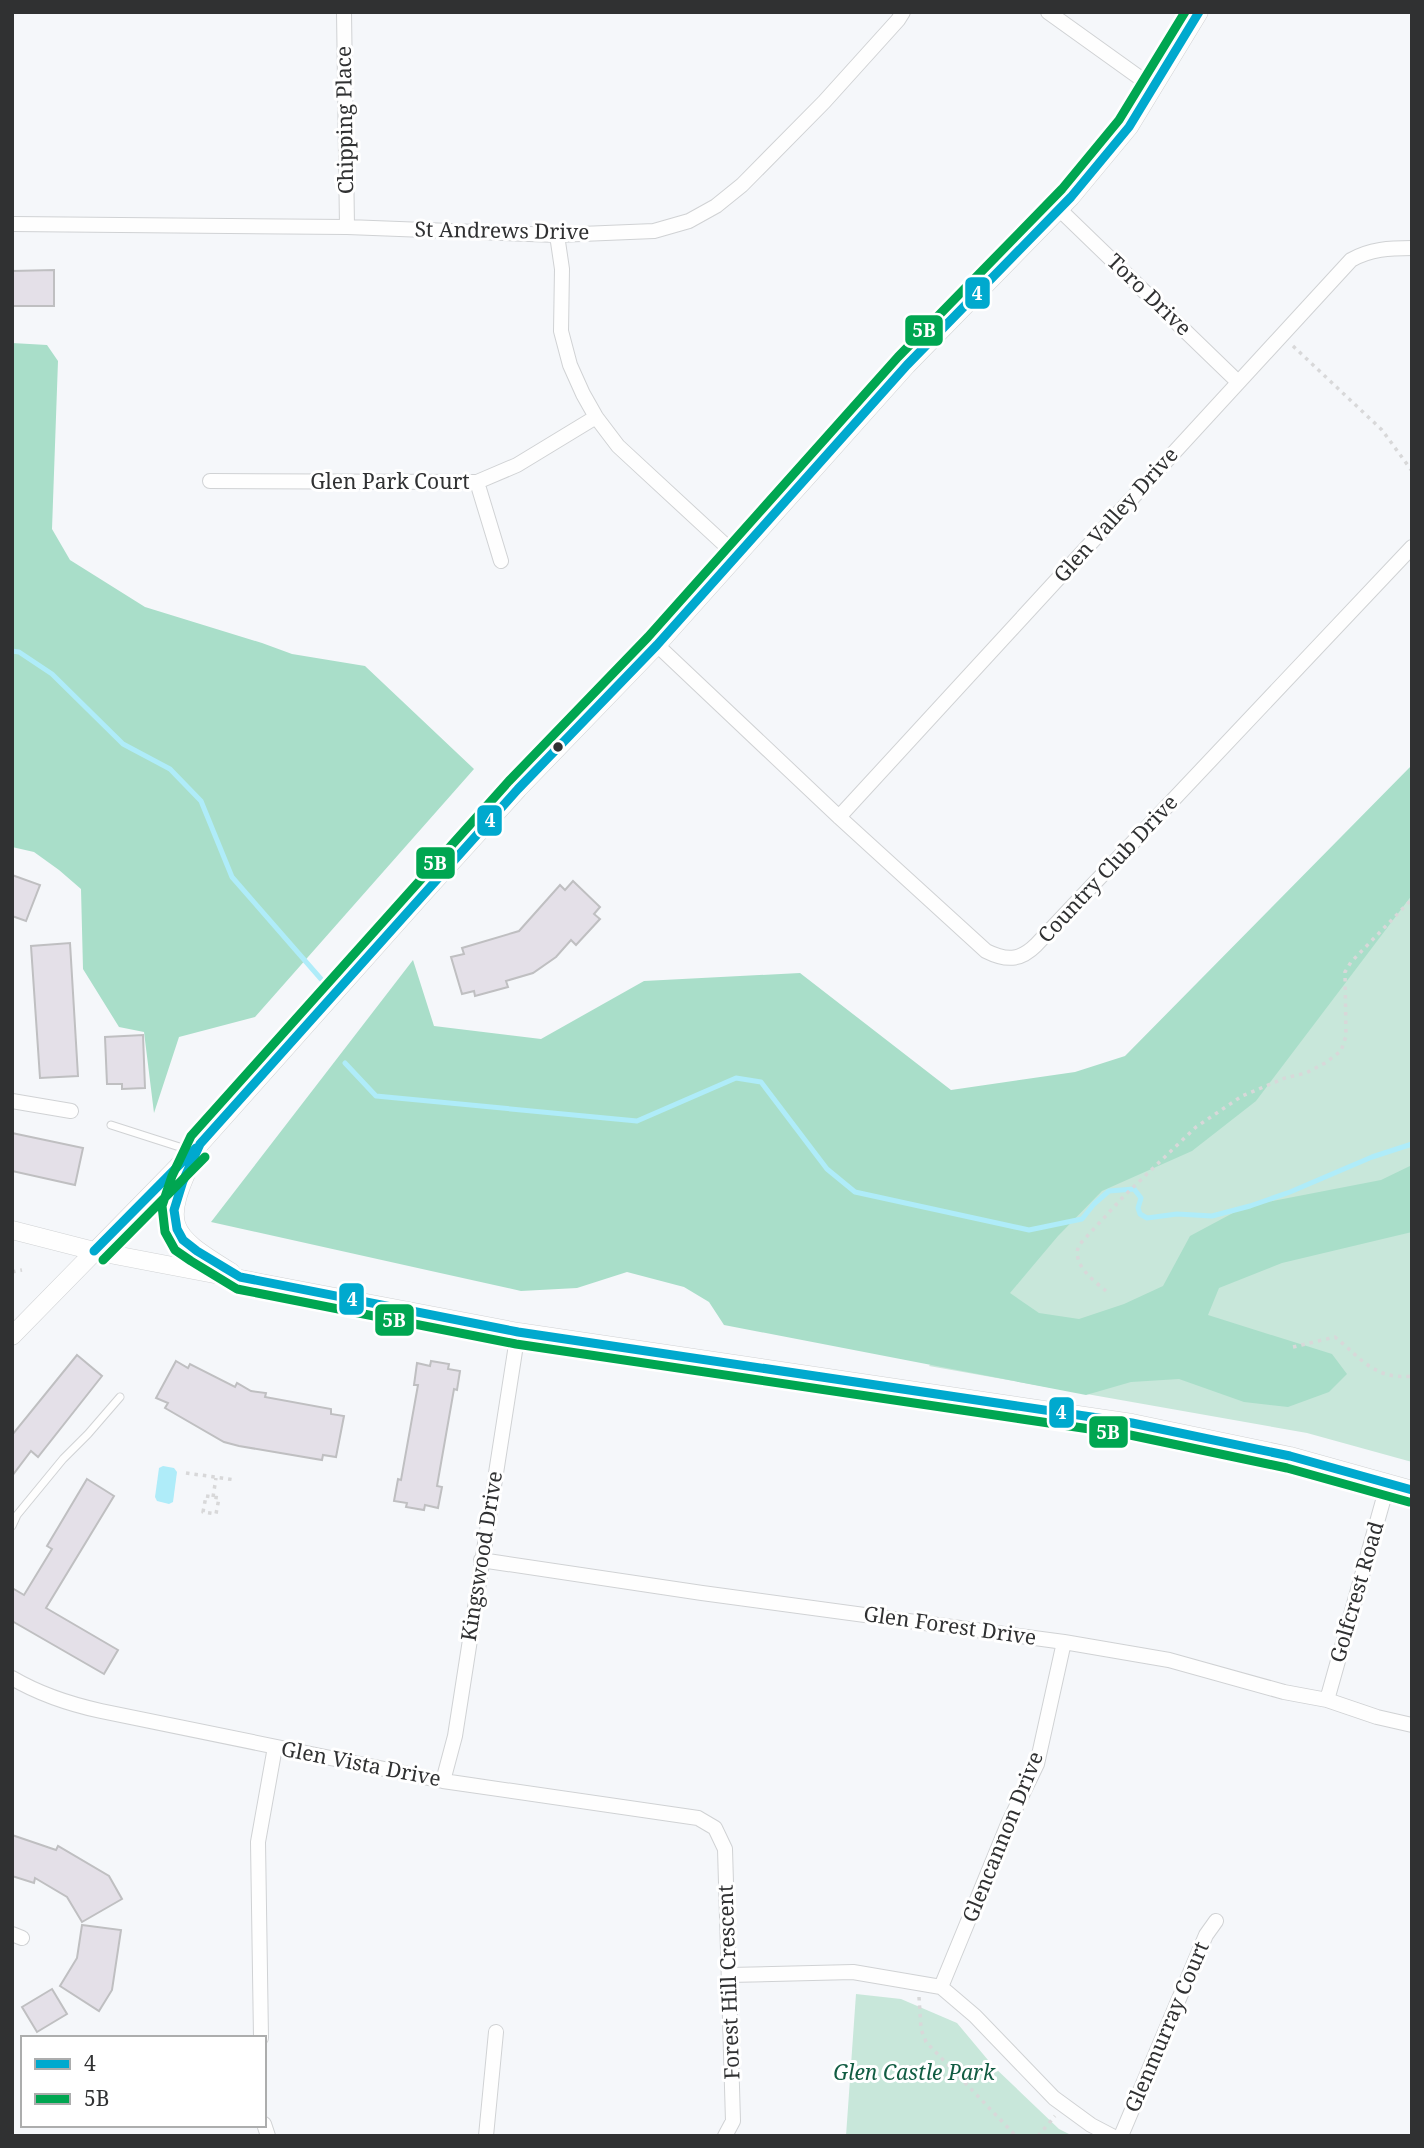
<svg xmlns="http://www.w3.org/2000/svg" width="1424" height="2148" font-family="'Noto Serif',serif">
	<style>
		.green { fill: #c8e7da }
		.forest { fill: #a9dec9 }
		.water { fill: #afecf9 }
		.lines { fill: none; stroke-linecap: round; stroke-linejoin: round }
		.stream { stroke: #afecf9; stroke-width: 5 }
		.building { fill: #e4e0e8; stroke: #bfbfc1; stroke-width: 2 }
		.service-casing { stroke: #d0d2d4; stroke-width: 9 }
		.minor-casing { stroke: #d0d2d4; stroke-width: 16 }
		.tertiary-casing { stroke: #d0d2d4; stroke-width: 19 }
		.path { stroke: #d8d8d9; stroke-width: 3.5; stroke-dasharray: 3.5 5; stroke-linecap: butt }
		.service { stroke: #fefefe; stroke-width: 7 }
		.minor { stroke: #fefefe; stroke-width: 14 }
		.tertiary { stroke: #fefefe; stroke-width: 18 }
		.bus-1-casing { stroke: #fff; stroke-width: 14 }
		.bus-2-casing { stroke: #fff; stroke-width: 14 }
		.bus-1 { stroke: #00a9ce; stroke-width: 9 }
		.bus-2 { stroke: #00a651; stroke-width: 9 }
		.bus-dot { fill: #303132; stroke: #fff; stroke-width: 2.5 }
		.labels { text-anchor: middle; stroke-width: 6; stroke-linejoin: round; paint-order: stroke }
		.street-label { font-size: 21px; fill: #303132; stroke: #fff }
		.park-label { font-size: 21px; font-style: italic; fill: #115c42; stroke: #fff }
		.line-badge { stroke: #fff; stroke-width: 2.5 }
		.badge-label { font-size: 19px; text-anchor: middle; font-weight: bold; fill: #fff }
	</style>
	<rect width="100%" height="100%" fill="#f5f7fa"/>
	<path class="green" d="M1412,887V1462L1307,1433L929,1366L1110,1155Z
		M856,1994L901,1999L957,2023L993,2066L1059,2129L1073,2136H846Z"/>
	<path class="forest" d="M12,343L47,345L58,361L52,529L70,560L145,607L262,643L292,654L365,666L474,769L255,1017L179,1037L154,1113L144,1032L119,1027L83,969L81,889L59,870L34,852L12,847Z
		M1412,765V895L1256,1101L1192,1151L1102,1191L1058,1236L1010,1293L1039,1313L1079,1319L1124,1304L1163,1286L1190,1236L1246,1206L1381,1180L1412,1165V1232L1282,1263L1219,1288L1208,1315L1332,1354L1347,1374L1329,1392L1288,1407L1244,1402L1179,1379L1131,1382L1086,1395L724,1325L709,1302L684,1287L627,1272L577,1288L521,1291L211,1222L413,960L434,1026L541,1039L644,981L800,973L951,1090L1075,1072L1125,1056Z"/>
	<path class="water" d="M163,1466L174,1468L177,1472L173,1502L169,1504L157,1501L155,1497L159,1468Z"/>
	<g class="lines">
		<path class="stream" d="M12,651L19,652L52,674L123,744L170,769L201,801L232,877L321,979
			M345,1063L376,1096L637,1121L736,1078L761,1082L827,1169L855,1192L1029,1230L1082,1219L1094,1204L1109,1191L1134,1189L1141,1198L1138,1208L1140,1214L1147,1218L1177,1214L1212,1216L1250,1206L1290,1192L1372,1157L1412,1144"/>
	</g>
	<path class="building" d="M54,270V306H12V271Z
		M12,875L40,885L26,921L12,916Z
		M573,881L600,907L594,914L600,919L576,945L571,940L556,957L533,973L506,981L508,987L475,996L474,991L462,994L451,957L464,954L462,948L519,931L560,885L565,890Z
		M70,943L78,1076L40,1078L31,946Z
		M143,1035L145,1088L122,1089V1084H107L105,1037Z
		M12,1133L83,1148L75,1185L12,1171Z
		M77,1355L102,1376L38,1457L31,1451L12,1476V1435Z
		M176,1361L188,1368L190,1364L235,1387L237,1383L251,1391L266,1393L265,1397L331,1409V1414L344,1416L336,1457L323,1455L322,1460L239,1446L224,1442L165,1408L168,1403L156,1398Z
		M431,1361L449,1364L448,1369L460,1371L457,1390L454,1389L437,1486L442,1487L438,1508L425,1505L424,1510L406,1507L407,1503L394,1501L398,1479L401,1480L418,1385H414L417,1363L430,1366Z
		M87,1479L114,1496L46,1608L118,1650L104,1674L12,1621V1588L24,1595L52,1549L47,1546Z
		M12,1835L56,1850L58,1846L109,1876L122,1899L82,1922L67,1897L35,1878L34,1883L12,1876Z
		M82,1925L121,1930L112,1990L99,2011L60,1986L77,1958Z
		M52,1989L67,2014L37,2032L22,2007Z"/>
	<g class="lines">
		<g class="service-casing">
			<path id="service" d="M111,1125L192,1151
				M12,1526L17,1515L63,1459L88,1434L120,1397"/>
		</g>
		<g class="minor-casing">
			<path id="minor" d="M344,12L347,227
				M1048,12L1154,88
				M1059,209L1238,382
				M12,224L347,227L557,235L654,231L689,221L716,206L742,185L824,102L898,20L903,12
				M557,235L562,269L561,331L570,365L583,394L596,417L618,446L737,556
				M210,481L477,482L517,465L596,417
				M477,482L501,561
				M657,645L839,817L986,951C1006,961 1020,961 1036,945L1412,547
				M839,817L1351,260C1370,249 1390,248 1412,248
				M12,1101L71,1111
				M481,1560L702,1593L1064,1642L1169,1660L1284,1692L1327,1700L1377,1717L1412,1725
				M12,1678C41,1695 69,1704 101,1711L443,1781L698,1818L715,1828L725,1849L733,2121L725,2136
				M1327,1700L1388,1483
				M443,1781L455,1736L518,1332
				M12,1934L22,1938
				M729,1975L853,1972L941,1987L975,2016L1054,2098L1091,2125L1112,2136
				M941,1987L1008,1824L1037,1764L1064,1642
				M261,2038L258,1842L275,1747
				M264,2124L268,2136
				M486,2136L496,2032
				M1121,2136L1206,1935L1216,1921"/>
		</g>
		<g class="tertiary-casing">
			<path id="tertiary" d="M194,1156C162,1225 167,1233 231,1272
				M12,1230L94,1251L518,1332L1132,1423L1290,1456L1412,1490
				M12,1336L200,1144L420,897L518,789L657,645L907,365L1071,197L1129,127L1199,12"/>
		</g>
		<path class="path" d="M1293,346L1382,430L1412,471
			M12,1272L22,1270
			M1106,1291C1093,1280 1071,1264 1079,1245L1124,1196L1196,1127L1242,1096L1285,1078L1306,1073L1325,1063L1341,1051L1346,1036L1345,972L1351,962L1412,899
			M1293,1347L1335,1337C1361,1358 1374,1380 1412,1376
			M186,1473L236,1480
			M206,1496L219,1498L216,1514L203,1512Z
			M213,1497L216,1478
			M919,1997L921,2029L926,2042L1016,2136
			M1038,2136L1055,2116"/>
		<use href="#service" class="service"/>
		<use href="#minor" class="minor"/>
		<use href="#tertiary" class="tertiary"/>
		<g class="bus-1-casing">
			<path id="bus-1" d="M1199,12L1129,127L1071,197L907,365L657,645L518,789L200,1144L183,1181L174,1210L177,1229L183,1240L197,1251L240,1277L518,1332L1132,1423L1290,1456L1412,1490
				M94,1251L196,1148"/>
		</g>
		<g class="bus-2-casing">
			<path id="bus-2" d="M1185,12L1119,120L1062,189L898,357L648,637L509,781L191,1136L172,1176L162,1206L165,1232L175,1250L191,1261L237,1289L516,1344L1130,1435L1287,1468L1409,1502
				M103,1260L205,1157"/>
		</g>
		<use href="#bus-1" class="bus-1"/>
		<use href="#bus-2" class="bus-2"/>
	</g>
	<circle class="bus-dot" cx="558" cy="747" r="6"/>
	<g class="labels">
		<g class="street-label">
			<text transform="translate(345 120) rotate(-91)" y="7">Chipping Place</text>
			<text transform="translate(502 231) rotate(1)" y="7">St Andrews Drive</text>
			<text transform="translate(1149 295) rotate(44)" y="7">Toro Drive</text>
			<text x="390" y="489">Glen Park Court</text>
			<text transform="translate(1116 515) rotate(-48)" y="7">Glen Valley Drive</text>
			<text transform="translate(1108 869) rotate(-47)" y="7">Country Club Drive</text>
			<text transform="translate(482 1556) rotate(-81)" y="7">Kingswood Drive</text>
			<text transform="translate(1357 1592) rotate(-74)" y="7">Golfcrest Road</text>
			<text transform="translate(950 1626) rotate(8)" y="7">Glen Forest Drive</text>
			<text transform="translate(361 1764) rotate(11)" y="7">Glen Vista Drive</text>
			<text transform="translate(1003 1837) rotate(-68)" y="7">Glencannon Drive</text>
			<text transform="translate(729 1982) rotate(-92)" y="7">Forest Hill Crescent</text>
			<text transform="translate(1167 2027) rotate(-67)" y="7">Glenmurray Court</text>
		</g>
		<g class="park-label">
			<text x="914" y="2080">Glen Castle Park</text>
		</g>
	</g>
	<g class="line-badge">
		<rect x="964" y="276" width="27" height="34" rx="7" fill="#00a9ce"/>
		<rect x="904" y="314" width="40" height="33" rx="7" fill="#00a651"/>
		<rect x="476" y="804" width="27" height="33" rx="7" fill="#00a9ce"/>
		<rect x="415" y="846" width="41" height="34" rx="7" fill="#00a651"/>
		<rect x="338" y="1282" width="27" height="34" rx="7" fill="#00a9ce"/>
		<rect x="374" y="1303" width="41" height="34" rx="7" fill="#00a651"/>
		<rect x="1048" y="1396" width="27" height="33" rx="7" fill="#00a9ce"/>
		<rect x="1088" y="1415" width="41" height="34" rx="7" fill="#00a651"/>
	</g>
	<g class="badge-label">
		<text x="977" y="300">4</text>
		<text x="924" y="337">5B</text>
		<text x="490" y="827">4</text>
		<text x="435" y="870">5B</text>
		<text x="352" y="1306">4</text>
		<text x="394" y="1327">5B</text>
		<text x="1061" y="1419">4</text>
		<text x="1108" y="1439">5B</text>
	</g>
	<rect width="1424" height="2148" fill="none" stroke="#303132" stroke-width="28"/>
	<rect x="21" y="2036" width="245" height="91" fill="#ffffff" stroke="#acadad" stroke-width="2"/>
	<rect x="35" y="2059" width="35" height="10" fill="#00a9ce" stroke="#acadad" stroke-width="2"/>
	<text x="84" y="2071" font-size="21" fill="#303132">4</text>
	<rect x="35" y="2094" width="35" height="10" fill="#00a651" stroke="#acadad" stroke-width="2"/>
	<text x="84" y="2106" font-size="21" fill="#303132">5B</text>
</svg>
